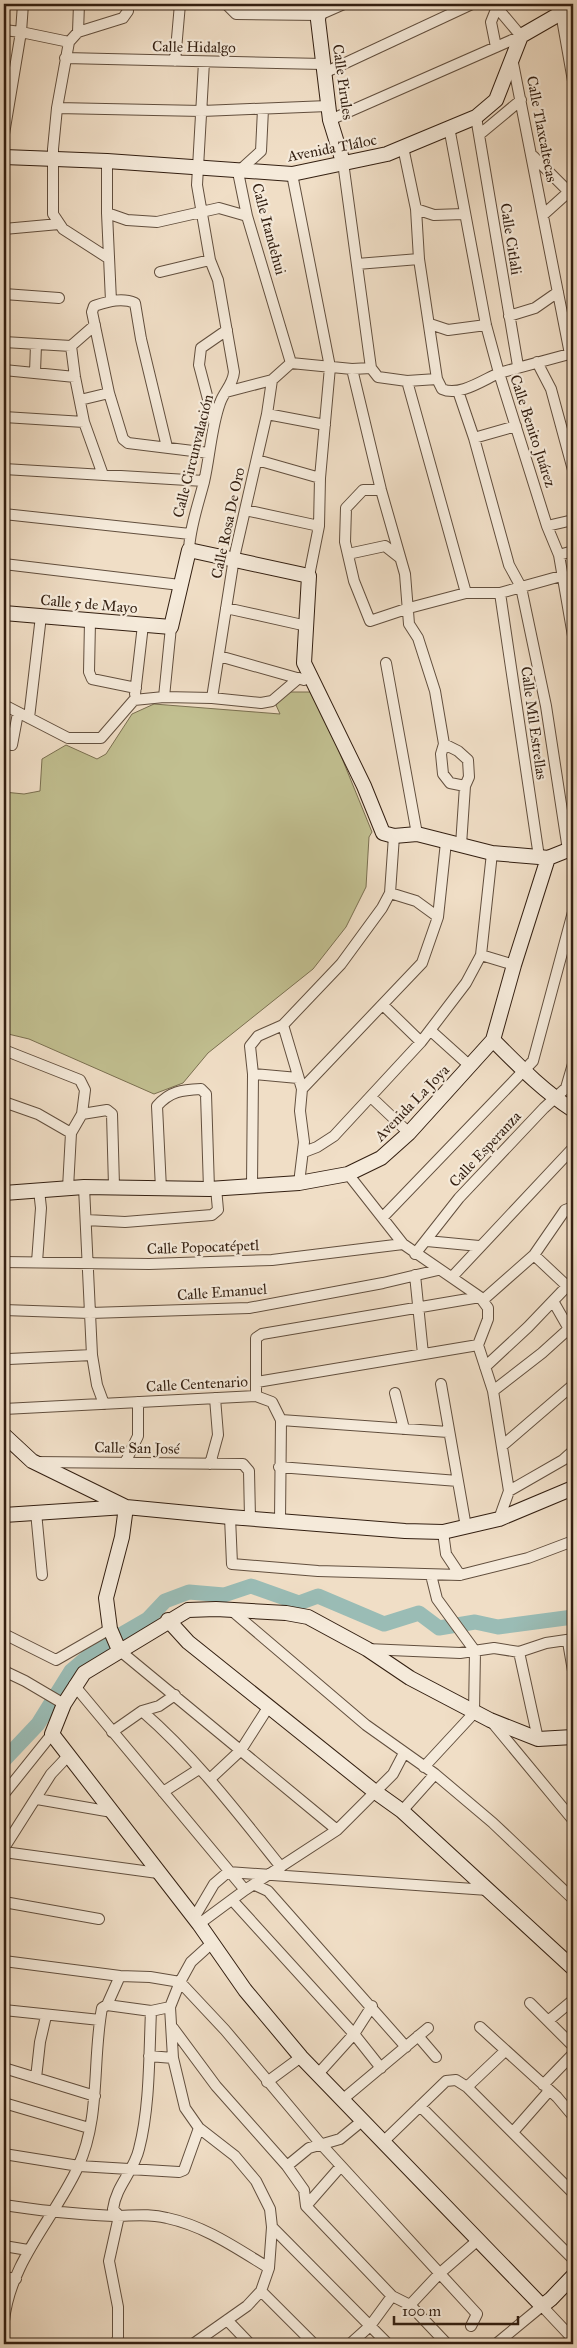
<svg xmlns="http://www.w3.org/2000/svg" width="577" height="2348" font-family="'IM FELL Great Primer',serif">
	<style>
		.green { fill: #c1bf90; stroke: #7a6f50 }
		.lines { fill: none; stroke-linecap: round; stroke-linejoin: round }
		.river { stroke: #9abcb5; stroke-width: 15 }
		.street-casing { stroke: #624f3e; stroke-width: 12 }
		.secondary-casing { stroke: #331f11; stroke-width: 16 }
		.street { stroke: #f5eada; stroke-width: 10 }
		.secondary { stroke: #f5eada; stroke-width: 14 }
		.labels { text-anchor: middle; stroke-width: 4.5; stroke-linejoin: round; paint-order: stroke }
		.street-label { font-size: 15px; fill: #331f11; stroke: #f5eada }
	</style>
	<rect width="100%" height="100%" fill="#f0dec6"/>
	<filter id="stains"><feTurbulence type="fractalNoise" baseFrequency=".004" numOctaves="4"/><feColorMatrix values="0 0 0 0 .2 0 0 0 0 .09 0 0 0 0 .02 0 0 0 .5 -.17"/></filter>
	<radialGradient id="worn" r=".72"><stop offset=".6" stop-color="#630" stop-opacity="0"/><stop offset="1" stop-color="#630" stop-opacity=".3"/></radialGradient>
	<path class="green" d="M288,692H315L372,832L369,837L366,887L346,927L313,969L208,1053L183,1083L154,1094L29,1039L4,1033V792L24,794L40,791L42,759L66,745L97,759L106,754L132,714L154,704L280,714L276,705Z"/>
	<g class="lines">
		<path class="river" d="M4,1760L38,1724L71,1671L98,1648L148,1619L165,1601L189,1592L224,1595L251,1586L299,1603L318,1596L384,1624L419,1613L439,1628L475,1622L498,1627L573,1617"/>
		<g class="street-casing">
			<path id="street" d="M79,4L78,32L69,42L57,108L53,149V214L63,229L108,258
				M226,4L236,14L319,15L344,4
				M557,4L561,13L573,81
				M4,30L21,32L69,42
				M78,32L123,18L128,11L127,4
				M496,47L491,22L497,7
				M65,58L323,64
				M512,58L570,354
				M175,61L180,4
				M324,73L472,4
				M57,108L202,111L328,106
				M263,109L261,151L238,172L247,216L291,363
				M476,117L518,366
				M330,120L521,36L494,4
				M449,127L486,325L499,373L573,353
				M4,134L21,32L23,4
				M479,135L521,100
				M403,147L416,209L419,259L437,379
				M533,156L569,192
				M107,161V213L111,301
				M343,162L371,368L378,377L407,381L437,379L442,389C459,397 483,380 499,373L547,526L559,555L573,636
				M292,174L330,367L320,478L319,526L309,576
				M416,209L434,215L464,214
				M107,213L127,220L157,222L219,208L247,216
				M543,215L573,188
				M4,229L59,224
				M357,264L419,259
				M160,272L210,260
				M4,294L59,298
				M509,316L535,308L558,292
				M430,324L448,330L486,325
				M4,342L71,346L95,325
				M71,346L75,377L84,422L103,475
				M537,362L551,389L573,470
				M291,363L352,369L371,368
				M352,369L381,490L405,574L409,624L418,638L435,691L444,744L441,754L443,774L450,783L465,786L461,845
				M4,370L75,377
				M35,372L36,345
				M407,381L466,593
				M458,391L474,438L509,565L521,587L546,706L568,850
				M226,392L272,380
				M80,400L109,393
				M267,414L325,425
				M4,417L84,422
				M214,422L199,365L201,348L227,330
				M474,438L516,426
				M167,447L141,339L135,303C121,297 107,302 94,306L92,312L109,393L123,439L128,443L209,453
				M257,460L320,478
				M4,469L204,481
				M381,490H363L346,508L345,542L354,581L370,621L409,608L466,593H500L561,576
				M245,510L319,526
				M4,514L190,534
				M547,526L573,520
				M189,550C190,527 198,505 204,482C210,456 211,428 220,403C224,391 233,385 234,372L218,280L210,260L197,185L204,62
				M348,554L385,546L399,557
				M559,555L573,551
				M4,564L180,585
				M500,593L539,857
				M226,608L307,626
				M90,621L89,672L92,679L136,688
				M219,656L304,680
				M386,663L417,834
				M135,694L143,625
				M164,697L171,627
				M212,698L234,558L267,414L272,380L291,363
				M4,705L68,738H101L134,700L164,697L212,698L261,703L272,701L299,678
				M29,718L41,616
				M444,744L458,751L468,760L469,777L465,786
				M12,745L18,713
				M390,893L416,901L438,917
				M481,955L514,965
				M383,1005L421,1042
				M283,1025L302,1089
				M430,1030L470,1066
				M4,1050L80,1080L85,1090L82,1114L71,1133L68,1188
				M253,1074L298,1078
				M371,1097L409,1133
				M4,1102L38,1114L71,1133
				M82,1114L107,1110L112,1114L114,1186
				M304,1152L317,1147L334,1136L421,1042L466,983L481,955L492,853
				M348,1174L403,1244L480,1297L488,1308V1319L478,1345L493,1391L509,1491L499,1519
				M299,1183L304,1142L300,1111L302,1089L422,963L438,917L446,842
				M252,1185L253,1074L250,1046L258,1036L283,1025L341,964L382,908L390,893L394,836
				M84,1187L92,1355L97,1385L104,1404
				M161,1189L157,1106C170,1091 182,1090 201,1089L206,1094L209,1189
				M383,1217L533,1061L573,912
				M86,1220L125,1222L212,1215L218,1210L216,1188
				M427,1241L479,1246
				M415,1254L459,1198L544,1108L566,1088L573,1064
				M534,1255L567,1286
				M4,1262L149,1264L272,1260L403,1244
				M37,1262L41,1208L39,1190
				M415,1275L423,1354
				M452,1277L573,1148
				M483,1300L534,1255L565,1210L573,1207
				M553,1301L569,1329
				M4,1310L90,1313L249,1308L383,1283L438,1270
				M4,1361L9,1359L92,1355
				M485,1367L528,1327L573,1280
				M257,1382L478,1345
				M441,1384L466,1527
				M493,1391L542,1353L573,1325
				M395,1393L404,1429
				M256,1396L272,1402L281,1420L280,1520
				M4,1409L256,1396V1338L262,1334L480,1297
				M281,1420L448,1432
				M502,1446L573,1385
				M35,1462L243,1464L249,1471L250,1518
				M125,1463L138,1436V1402
				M210,1464L218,1435L215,1398
				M279,1467L458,1481
				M509,1491L563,1460L573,1451
				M36,1512L42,1575
				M230,1517L232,1564L318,1571L460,1575L528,1558L573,1541
				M443,1532L446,1554L460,1575
				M231,1610L366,1725L435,1774L493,1823L573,1899
				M4,1634L56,1660L110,1629
				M568,1642L573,1671
				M367,1649L460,1653L494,1648L519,1652L546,1643L573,1639
				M119,1650L337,1830
				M519,1652L538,1739
				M4,1671L25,1681L64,1704
				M74,1685L245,1890
				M142,1711C195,1757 237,1812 281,1867
				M491,1721L573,1820
				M112,1732L142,1711L159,1706L175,1695
				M424,1767L474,1713L475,1651L437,1599L431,1575
				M210,1779L241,1750L269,1706
				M163,1792L199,1769
				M4,1794L52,1734
				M37,1799L112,1812
				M402,1811L435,1774
				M4,1848L51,1774L68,1756
				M4,1852L158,1873
				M255,1885L268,1891L406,2047
				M233,1901L354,2034L381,2068
				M4,1902L99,1919
				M194,1918L214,1884L228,1872L488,1890
				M199,1924L245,1890L337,1830L393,1774L404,1753
				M4,1961L120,1976L150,1977L180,1982L225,2030L320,2143L477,2314L471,2326
				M530,2003L573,2046
				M107,2005L151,2011L170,2007
				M4,2010L100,2020
				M548,2021L573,2000
				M480,2027L557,2097L573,2116
				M173,2028L216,2086L287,2166L304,2190L306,2206L392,2296L410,2305L447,2344
				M418,2036L436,2057
				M149,2056L173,2058
				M4,2068L95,2096
				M318,2074L354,2034L372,2006
				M36,2078L40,2042L46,2016
				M267,2082L301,2057
				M543,2085L573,2054
				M467,2087L505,2051
				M342,2100L428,2028
				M4,2103L89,2128
				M420,2106L573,2259
				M513,2132L549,2091
				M383,2142L446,2081L456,2080L467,2087L573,2193
				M4,2154L79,2166L179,2172L184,2170L199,2128
				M287,2166L309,2148L340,2139L362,2121
				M4,2205C41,2211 76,2214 114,2216C132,2216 149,2213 167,2218C205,2226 236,2248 269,2268
				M306,2206L341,2166
				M272,2227L388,2344
				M4,2246L28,2250
				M4,2277L16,2279
				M261,2291L314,2344
				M410,2305L439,2274L478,2240
				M227,2320L250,2344
				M4,2321C10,2262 54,2219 78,2167C101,2117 92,2061 102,2008L107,2005L120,1976
				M116,2344L118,2337V2307L109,2261L119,2216L113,2209C116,2186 134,2171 139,2149C150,2107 149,2055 151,2011
				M193,2344L247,2306L261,2291L269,2268L272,2227L270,2209L256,2181L235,2156L199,2128L185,2108L173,2058L170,2007L180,1982L191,1962L212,1943
				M350,2344L370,2326L392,2296
				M496,2344L542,2306L573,2339"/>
		</g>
		<g class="secondary-casing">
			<path id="secondary" d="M320,4L318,20L330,120L343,162
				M4,157L107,161L292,174L387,154L476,117L496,100L521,36L561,13L573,10
				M4,613L171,627L189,550L309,576L304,663L364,786L383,833L394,836L417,834L492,853L539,857L548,858L573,848
				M493,1040C519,1066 543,1091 573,1110
				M4,1193L84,1187L209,1189L299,1183L348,1174L381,1158L409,1133L493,1040L514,965L548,858
				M4,1435L32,1461L126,1507L230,1517L405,1531L443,1532L499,1519L573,1488
				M4,1515L125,1507
				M168,1620L188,1642L374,1791L402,1811L573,1968
				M119,1650L110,1629L106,1598L122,1537L126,1507
				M573,1737L538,1739L490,1720L410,1678L367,1649L308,1617L286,1613L216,1609L188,1610L84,1673L64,1704L52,1734L199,1924L245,1990L301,2057L542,2306L551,2299L573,2276"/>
		</g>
		<use href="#street" class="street"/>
		<use href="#secondary" class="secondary"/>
	</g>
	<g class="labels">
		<g class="street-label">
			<text transform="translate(194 47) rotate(1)" y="5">Calle Hidalgo</text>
			<text transform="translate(343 82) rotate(82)" y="5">Calle Pirules</text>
			<text transform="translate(542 129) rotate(79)" y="5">Calle Tlaxcaltecas</text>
			<text transform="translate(332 148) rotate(-11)" y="5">Avenida Tláloc</text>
			<text transform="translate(269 229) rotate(75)" y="5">Calle Itandehui</text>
			<text transform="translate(511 239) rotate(81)" y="5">Calle Citlali</text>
			<text transform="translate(533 431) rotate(72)" y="5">Calle Benito Juárez</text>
			<text transform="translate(193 456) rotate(-76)" y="5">Calle Circunvalación</text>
			<text transform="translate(228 523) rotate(-78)" y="5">Calle Rosa De Oro</text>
			<text transform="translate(89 604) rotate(5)" y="5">Calle 5 de Mayo</text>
			<text transform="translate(534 723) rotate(82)" y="5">Calle Mil Estrellas</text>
			<text transform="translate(412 1103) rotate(-46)" y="5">Avenida La Joya</text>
			<text transform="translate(485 1149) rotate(-47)" y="5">Calle Esperanza</text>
			<text transform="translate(203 1247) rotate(-2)" y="5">Calle Popocatépetl</text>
			<text transform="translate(222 1292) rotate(-4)" y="5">Calle Emanuel</text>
			<text transform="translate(197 1384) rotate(-3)" y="5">Calle Centenario</text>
			<text transform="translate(137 1448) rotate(1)" y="5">Calle San José</text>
		</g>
	</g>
	<rect width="577" height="2348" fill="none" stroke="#f0dec6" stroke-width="20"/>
	<rect x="5" y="5" width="567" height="2338" fill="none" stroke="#331f11" stroke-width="2.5"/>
	<rect x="10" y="10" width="557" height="2328" fill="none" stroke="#331f11"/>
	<path d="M394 2316v8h124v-8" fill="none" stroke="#331f11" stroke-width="2.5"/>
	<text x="402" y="2316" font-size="15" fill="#331f11" stroke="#f5eada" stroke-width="4" paint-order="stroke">100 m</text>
	<rect width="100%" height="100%" filter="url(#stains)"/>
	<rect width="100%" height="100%" fill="url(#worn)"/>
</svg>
